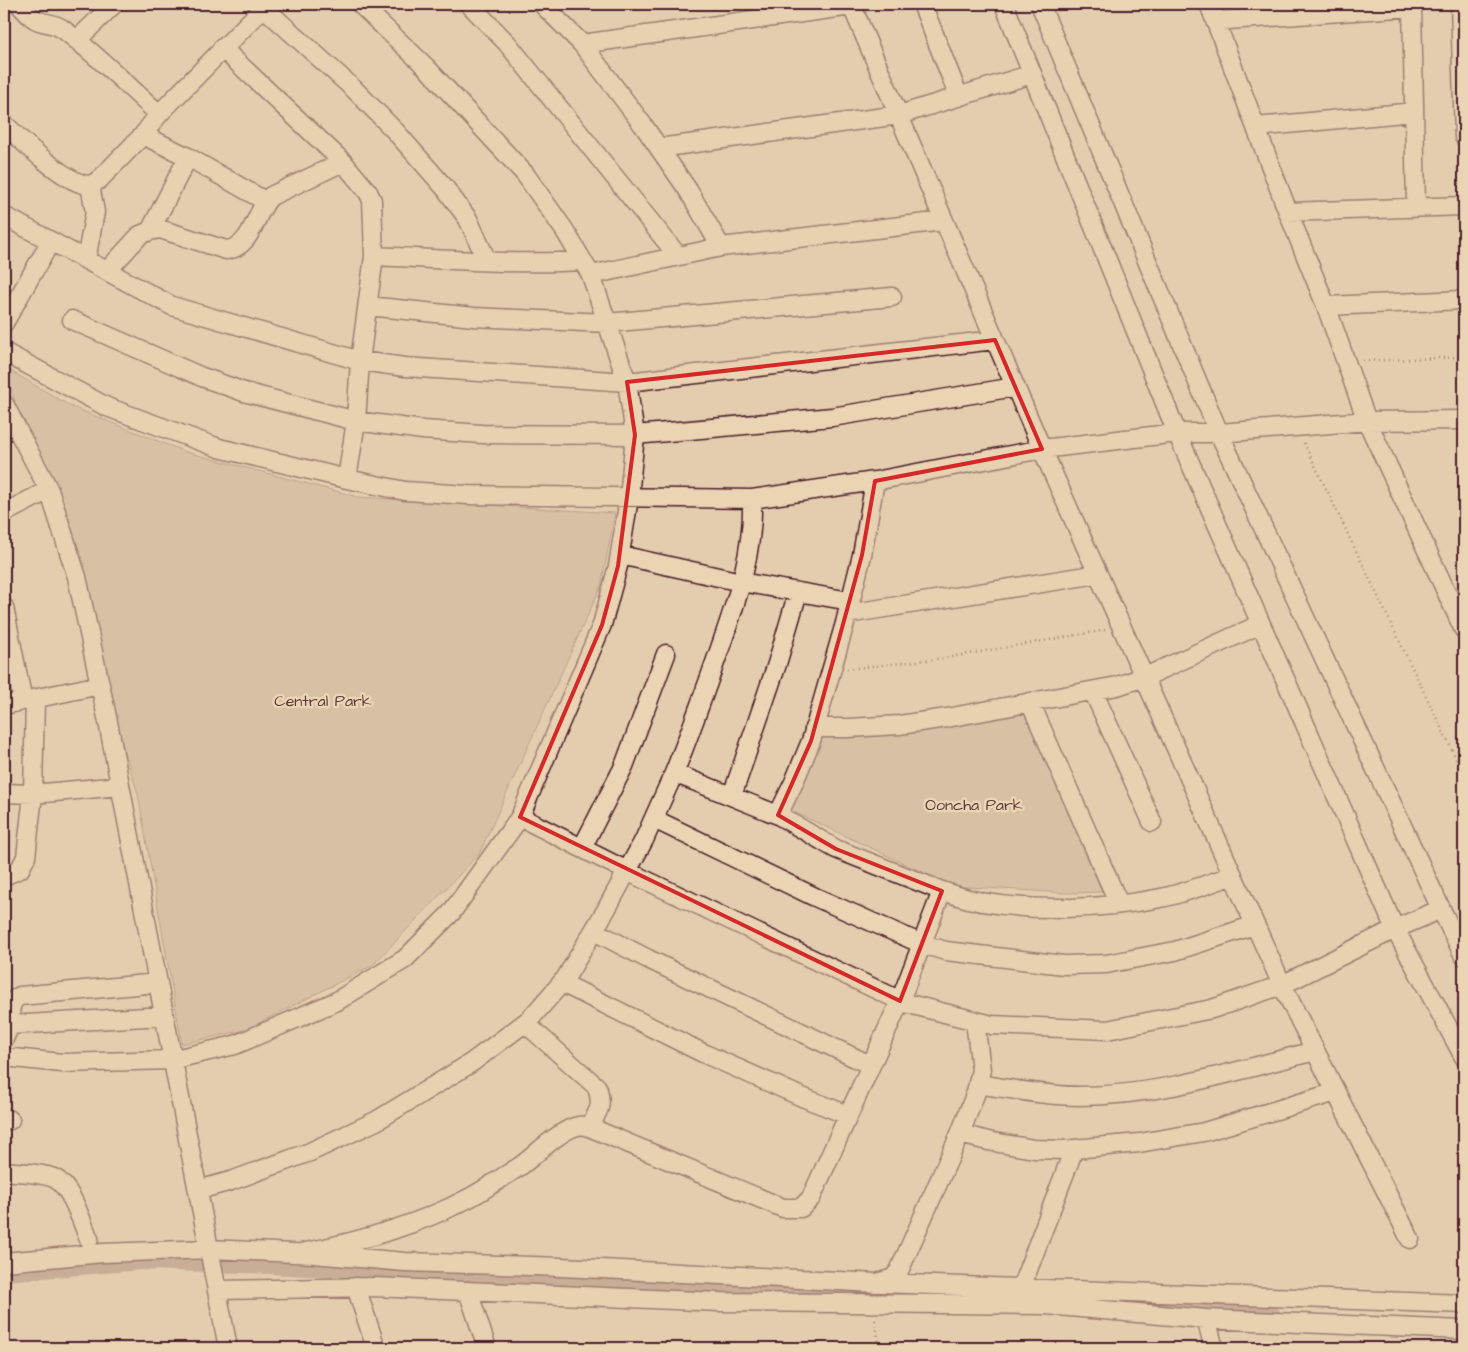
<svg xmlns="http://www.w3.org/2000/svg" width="1468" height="1352" font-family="'Architects Daughter',sans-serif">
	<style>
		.green { fill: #cab098; stroke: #8a6862 }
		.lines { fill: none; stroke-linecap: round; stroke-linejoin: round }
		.canal { stroke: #a78879; stroke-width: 16 }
		.minor-casing { stroke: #4a1f2b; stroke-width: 21 }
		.path { stroke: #4a1f2b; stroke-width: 2.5; stroke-dasharray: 1 4; stroke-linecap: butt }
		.minor { stroke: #ead4b3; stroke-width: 18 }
		.marked { fill: none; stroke: #d62828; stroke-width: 4; stroke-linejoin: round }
		.labels { text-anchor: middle; stroke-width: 5; stroke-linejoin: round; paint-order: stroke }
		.park-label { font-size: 16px; fill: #5d353b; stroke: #ead4b3 }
	</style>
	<rect width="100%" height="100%" fill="#e4cdae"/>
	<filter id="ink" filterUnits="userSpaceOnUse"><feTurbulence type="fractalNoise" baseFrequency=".02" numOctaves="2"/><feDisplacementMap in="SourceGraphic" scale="10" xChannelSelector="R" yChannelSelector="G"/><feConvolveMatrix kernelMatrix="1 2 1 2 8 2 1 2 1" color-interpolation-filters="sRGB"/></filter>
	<g filter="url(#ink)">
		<path class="green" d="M4,367L72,407L186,452L358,497L615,513L601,586L479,854L373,965L245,1030L182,1044L138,794Z
			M1026,712L1102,892L1067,893L952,886L790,810L822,738Z"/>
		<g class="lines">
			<path class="canal" d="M4,1273L142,1262L271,1266L476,1278L943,1296
				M1157,1307L1272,1313"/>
			<g class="minor-casing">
				<path id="minor" d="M19,4C25,10 30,18 39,21C50,25 53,22 64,30C97,55 128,86 159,114L267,4
					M469,4L507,43L678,256
					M542,4L582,44L643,125L688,190L721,247L944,221
					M851,4L1042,449L1282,985L1410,1239
					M922,4L959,97
					M1004,4L1177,433L1395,929L1464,1057
					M1040,4L1219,433L1441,909L1464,956
					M1209,4L1288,212L1326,306L1367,421L1464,630
					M1412,4L1416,208
					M1460,4L1464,137
					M263,7L354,89L396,132L445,188L468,219L487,261
					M1215,21L1412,7
					M77,40L114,4
					M582,44L852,6
					M222,48L343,162L368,192L372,200L374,256L360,361L356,421L347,479
					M4,124C21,140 65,183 88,185C92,185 95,182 99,180L143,135L159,114
					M1256,127L1414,112
					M143,135L188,157L265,201
					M659,148L899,115L1032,74
					M1288,212L1464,206
					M4,216L172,306L360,361L405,367L627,382L995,340
					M150,231L188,157
					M374,256C444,259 513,265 583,261
					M86,260L95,212L90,185
					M107,271L140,235L150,231L160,229L226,250C253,248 254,212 271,196L343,162
					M591,275L721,247
					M368,306L474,317L607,323L892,297
					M1326,306L1464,300
					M72,320L202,377L244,392L356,421L423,430L482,434L635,435L832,417L1015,387
					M4,323L51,241
					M4,352L107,407L219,448L347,479L405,491L468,495L752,499L875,481L1042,449L1177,433H1219L1367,421L1464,420
					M4,404L49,490L77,577L108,722L228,1348
					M4,513L49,490
					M620,555L741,582L850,601
					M4,607L23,701
					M847,614L1098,574
					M1093,691L1152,822
					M1030,702L1119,904
					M4,705L100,685
					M814,728H849L899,725L947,718L1117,686L1145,677L1261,624
					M674,773C690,734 704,694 718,654C736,602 754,554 752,499
					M4,793L33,794L120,786
					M732,796L777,664L798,592
					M520,817L635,875L905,1003L992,1025L1107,1030L1212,1009L1282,985L1395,929L1441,909
					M654,819L815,897L922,944L946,951L1064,965L1106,964L1175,951L1255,925
					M582,848L624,766L666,654
					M4,876L20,869L26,857L33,794L35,699
					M942,891C955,895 969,900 982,902C1038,912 1105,909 1161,898C1185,893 1209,884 1233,875
					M594,931L648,959L870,1065
					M562,983L705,1054L802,1097L848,1115
					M975,1021L981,1070L976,1092L960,1134L988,1141L1034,1149L1063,1150L1139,1143L1204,1132L1336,1092
					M525,1023L597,1087C603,1107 599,1110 589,1127
					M10,1025C11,1013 8,1001 20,996L157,983
					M4,1039L10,1025L163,1016
					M4,1057L62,1063L171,1060L235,1045L337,1001L405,959L451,913L520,817L602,625L618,566L629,498L635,435L627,382L591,275L565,231L525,174L426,67L360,4
					M978,1084C1012,1089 1046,1096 1080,1096C1160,1096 1238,1070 1315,1051
					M4,1118L10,1120
					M4,1171C20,1173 39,1172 54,1178C72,1187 81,1221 89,1239
					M198,1190L231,1181L310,1152L376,1121L471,1063L530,1019L565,979L606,910L644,840L674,773L778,815L794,782L811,741L845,623L862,555L875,481
					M301,1253C358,1242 416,1226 467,1199C485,1190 502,1177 519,1167C535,1156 559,1130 578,1126C581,1125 585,1126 589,1127L783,1208H801L811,1198L900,1001L942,891L836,849L778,815
					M4,1262L103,1253L210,1249L314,1254L405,1262L562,1267L877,1283L893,1278L899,1271L960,1134
					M880,1283L1464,1304
					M356,1287L376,1348
					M1021,1288L1074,1149
					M218,1290L374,1287L720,1302L1046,1305L1206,1319L1464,1330
					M468,1291L487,1348
					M1206,1319L1214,1348"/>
			</g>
			<path class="path" d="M1363,361L1464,357
				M1304,443L1464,775
				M847,669L945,658L1106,630
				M875,1320L880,1348"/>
			<use href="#minor" class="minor"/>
		</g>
	</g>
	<path d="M0 0H1468V1352H0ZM995,340L1042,449L875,481L862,555L811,741L778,815L836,849L942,891L900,1001L520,817L602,625L618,566L635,435L627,382Z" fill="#e4cdae" fill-opacity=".55" fill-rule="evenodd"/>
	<path class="marked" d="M995,340L1042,449L875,481L862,555L811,741L778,815L836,849L942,891L900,1001L520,817L602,625L618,566L635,435L627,382Z"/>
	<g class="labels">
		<g class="park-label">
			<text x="323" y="706">Central Park</text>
			<text x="974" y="810">Ooncha Park</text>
		</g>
	</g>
	<rect width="1468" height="1352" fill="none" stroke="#ead4b3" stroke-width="20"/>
	<rect x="10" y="10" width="1448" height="1332" fill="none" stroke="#4a1f2b" stroke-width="2" filter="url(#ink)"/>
</svg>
